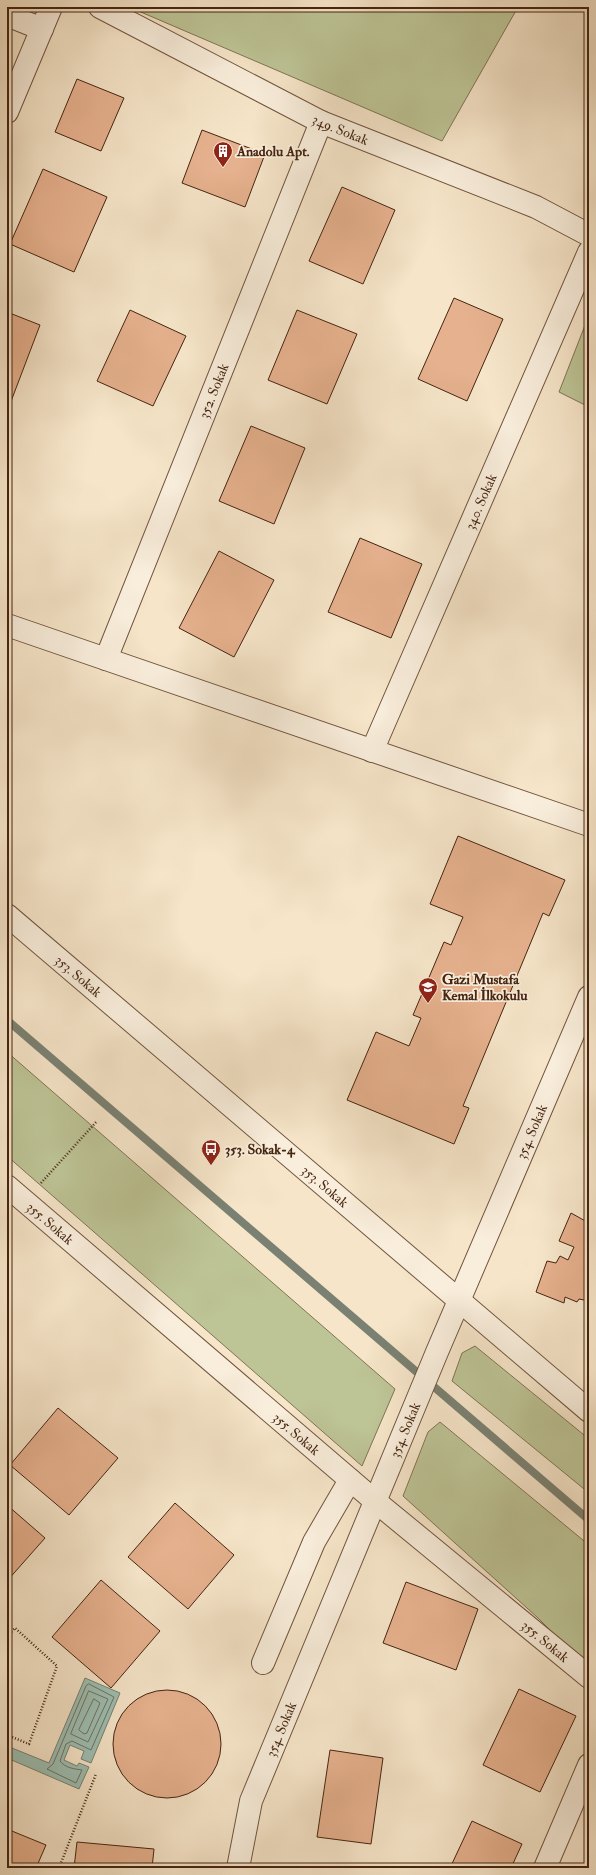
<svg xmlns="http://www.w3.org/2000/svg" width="596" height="1875" font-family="'IM FELL Double Pica',serif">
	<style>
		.green { fill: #bdc496; stroke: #817453 }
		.water { fill: #9dbfb3; stroke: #7a8172 }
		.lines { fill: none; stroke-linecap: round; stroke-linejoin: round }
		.shore { stroke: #717262; stroke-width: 1 }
		.stream { stroke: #7a8172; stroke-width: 8 }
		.building { fill: #e6b18e; stroke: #452410 }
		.minor-casing { stroke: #71543e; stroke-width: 24 }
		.path { stroke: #452410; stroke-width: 2.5; stroke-dasharray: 1 2; stroke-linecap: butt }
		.minor { stroke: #f9eedc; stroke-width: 22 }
		.labels { text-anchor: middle; stroke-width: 3.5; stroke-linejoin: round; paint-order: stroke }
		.street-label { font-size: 14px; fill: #452410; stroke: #f9eedc }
		.poi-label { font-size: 14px; font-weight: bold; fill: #452410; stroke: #f9eedc; text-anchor: start }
	</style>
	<rect width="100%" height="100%" fill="#f6e5c9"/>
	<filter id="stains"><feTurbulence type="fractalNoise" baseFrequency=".005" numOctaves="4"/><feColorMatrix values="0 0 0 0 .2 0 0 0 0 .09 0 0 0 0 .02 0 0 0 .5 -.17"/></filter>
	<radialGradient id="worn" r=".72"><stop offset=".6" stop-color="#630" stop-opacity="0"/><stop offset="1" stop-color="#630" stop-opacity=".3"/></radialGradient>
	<path class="green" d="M129,7H518L442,141Z
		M589,315V407L559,392Z
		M7,1052L395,1389L362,1466L7,1156Z
		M475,1346L589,1439V1493L452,1381L462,1353Z
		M440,1422L589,1545V1660L574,1654L538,1618L403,1496L428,1432Z"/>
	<path class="water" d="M85,1678L120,1693L91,1763L81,1759L84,1751L70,1745L64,1760L77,1766L79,1763L89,1767L79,1789L7,1758V1746L49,1763Z"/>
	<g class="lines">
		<path class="shore" d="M89,1684L114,1697L91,1750L72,1741L66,1744L60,1761C65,1768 75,1769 82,1770L76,1783L47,1769L53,1764L86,1686Z
			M89,1691L108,1699L88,1742L71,1734Z
			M94,1699L100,1703L87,1733L84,1734L79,1730Z"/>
		<path class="stream" d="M7,1020L589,1520"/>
	</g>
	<path class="building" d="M77,79L124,98L101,151L55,132Z
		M202,130L265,154L245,207L182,183Z
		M43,169L107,197L74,272L10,244Z
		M342,187L395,210L363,284L309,261Z
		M454,298L503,319L467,401L418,379Z
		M130,310L186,336L153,406L97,381Z
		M297,310L357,334L327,404L268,380Z
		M7,312L40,325L10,404L7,403Z
		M251,426L305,448L274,524L219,501Z
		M360,538L422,564L391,638L328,612Z
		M219,551L274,580L234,657L179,628Z
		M458,836L565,880L549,916L543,913L463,1106L469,1108L454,1144L347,1100L376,1032L409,1046L421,1018L413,1015L444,942L451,945L463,917L430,904Z
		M571,1213L589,1223V1301L579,1299L577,1302L565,1297L564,1303L536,1292L547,1261L556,1263L560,1256L568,1260L574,1247L559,1241Z
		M58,1408L118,1458L69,1515L10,1465Z
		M175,1503L234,1555L188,1609L128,1557Z
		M7,1505L45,1538L7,1581Z
		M101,1580L160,1631L111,1688L52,1637Z
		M406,1582L478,1609L456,1670L383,1643Z
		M519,1689L576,1716L540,1792L483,1765Z
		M113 1744a54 54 0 1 1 108 0a54 54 0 1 1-108 0Z
		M330,1750L383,1758L371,1844L317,1837Z
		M472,1821L522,1844L511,1868H450Z
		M7,1829L46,1845L36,1868H7Z
		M77,1842L154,1849L152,1868H74Z"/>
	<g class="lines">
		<g class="minor-casing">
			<g id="minor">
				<path id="s1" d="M100,7L321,122L536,207L589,235"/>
				<path d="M7,15L42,29"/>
				<path d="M7,112L51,7"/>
				<path d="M7,625L589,825"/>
				<path id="s2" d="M106,659L321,122"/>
				<path id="s3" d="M372,751L589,252"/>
				<path id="s4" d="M7,915L589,1411"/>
				<path id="s5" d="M7,1186L375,1501L589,1677"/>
				<path d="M263,1663L314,1542L350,1480"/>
				<path id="s6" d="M238,1868L251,1801L437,1352L589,997"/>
				<path d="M545,1868L589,1765"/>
			</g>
		</g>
		<path class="path" d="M41,1183L97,1121
			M7,1636L15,1628L57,1666L29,1744L7,1735
			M59,1868L96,1774"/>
		<use href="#minor" class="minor"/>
	</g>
	<defs>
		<g id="building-pin" transform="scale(1)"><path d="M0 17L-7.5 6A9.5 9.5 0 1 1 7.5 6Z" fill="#8f2418" stroke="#f9eedc"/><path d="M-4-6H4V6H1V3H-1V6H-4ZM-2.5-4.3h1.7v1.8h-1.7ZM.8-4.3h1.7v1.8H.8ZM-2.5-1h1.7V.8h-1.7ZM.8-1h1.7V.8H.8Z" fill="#fff"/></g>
		<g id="school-pin" transform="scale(1)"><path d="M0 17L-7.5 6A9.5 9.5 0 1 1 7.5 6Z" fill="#8f2418" stroke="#f9eedc"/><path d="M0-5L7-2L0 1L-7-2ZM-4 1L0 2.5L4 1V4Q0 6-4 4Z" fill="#fff"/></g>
		<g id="bus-pin" transform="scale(1)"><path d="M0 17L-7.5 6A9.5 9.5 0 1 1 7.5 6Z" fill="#8f2418" stroke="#f9eedc"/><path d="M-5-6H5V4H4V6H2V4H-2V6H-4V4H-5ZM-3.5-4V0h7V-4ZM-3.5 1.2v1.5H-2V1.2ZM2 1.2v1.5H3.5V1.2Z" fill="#fff"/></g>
	</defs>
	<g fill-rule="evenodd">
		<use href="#building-pin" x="223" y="151"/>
		<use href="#school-pin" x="428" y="987"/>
		<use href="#bus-pin" x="211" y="1149"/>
	</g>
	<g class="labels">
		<g class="street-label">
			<text dy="5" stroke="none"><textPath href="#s1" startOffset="270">349. Sokak</textPath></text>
			<text dy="5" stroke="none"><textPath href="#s2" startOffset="289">352. Sokak</textPath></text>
			<text dy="5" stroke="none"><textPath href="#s3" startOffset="272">340. Sokak</textPath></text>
			<text dy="5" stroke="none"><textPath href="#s4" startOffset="94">353. Sokak</textPath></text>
			<text dy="5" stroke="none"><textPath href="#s6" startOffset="794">354. Sokak</textPath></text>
			<text dy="5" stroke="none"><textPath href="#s4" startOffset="418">353. Sokak</textPath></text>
			<text dy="5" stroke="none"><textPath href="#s5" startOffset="57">355. Sokak</textPath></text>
			<text dy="5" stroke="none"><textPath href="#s6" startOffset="470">354. Sokak</textPath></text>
			<text dy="5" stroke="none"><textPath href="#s5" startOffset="381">355. Sokak</textPath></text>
			<text dy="5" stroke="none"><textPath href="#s5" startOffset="705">355. Sokak</textPath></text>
			<text dy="5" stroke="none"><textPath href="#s6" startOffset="146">354. Sokak</textPath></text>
		</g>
		<g class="poi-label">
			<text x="237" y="156">Anadolu Apt.</text>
			<text x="442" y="984">Gazi Mustafa<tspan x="442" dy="16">Kemal İlkokulu</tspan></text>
			<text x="225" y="1154">353. Sokak-4</text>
		</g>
	</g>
	<rect width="596" height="1875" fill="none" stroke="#f6e5c9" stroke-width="24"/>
	<rect x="8" y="8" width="580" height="1859" fill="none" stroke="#452410" stroke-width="2"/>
	<rect x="12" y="12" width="572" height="1851" fill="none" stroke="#452410"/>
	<rect width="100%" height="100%" filter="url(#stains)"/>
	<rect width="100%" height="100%" fill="url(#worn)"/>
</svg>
